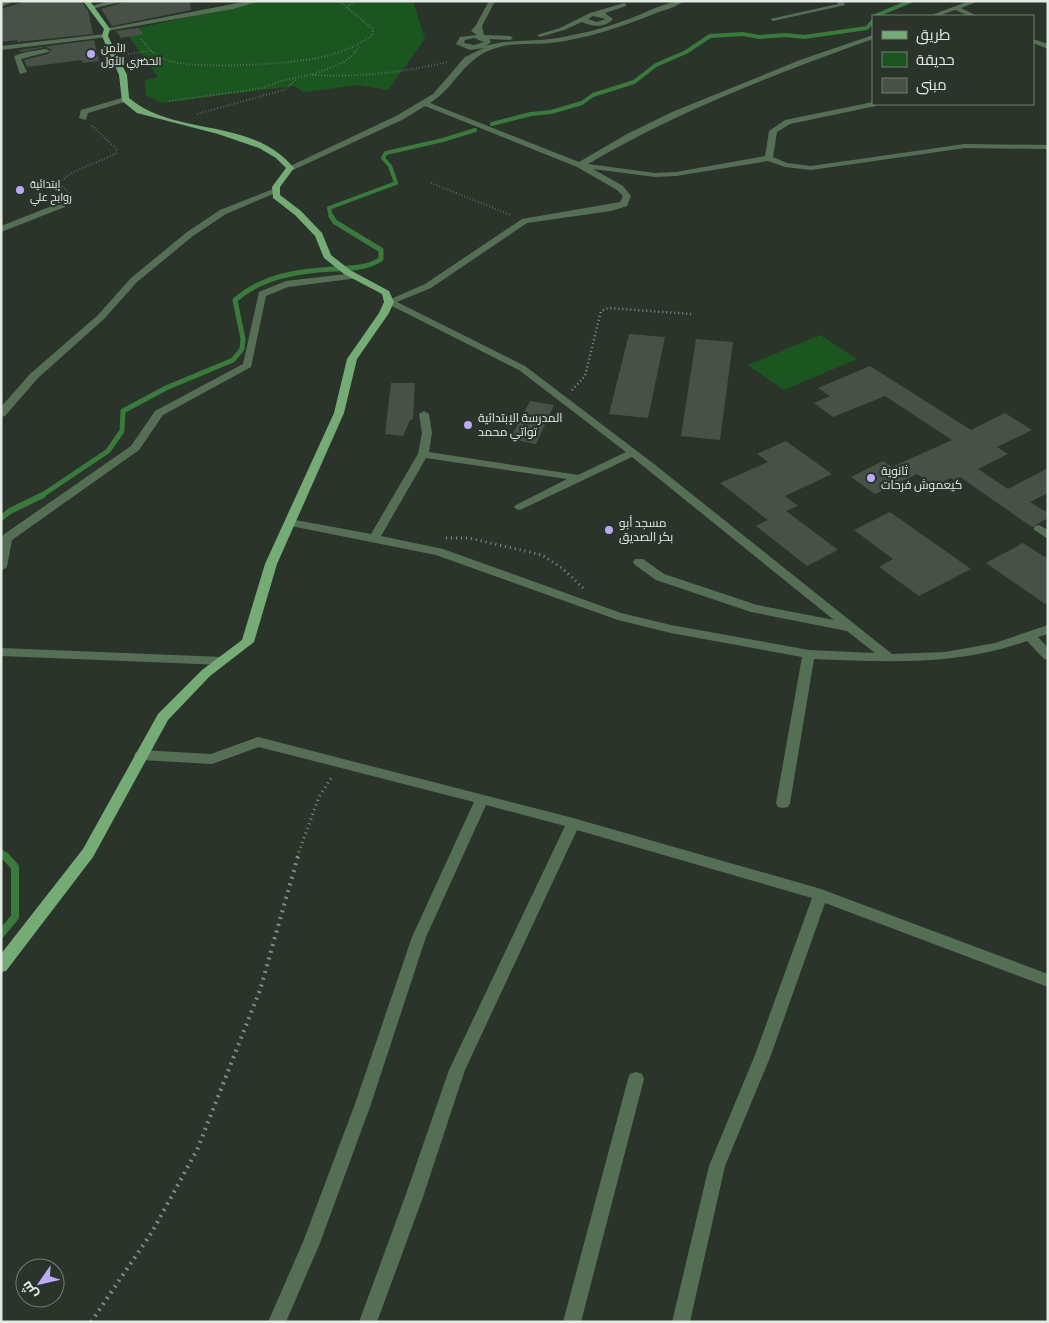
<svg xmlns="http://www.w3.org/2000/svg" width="1049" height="1323" font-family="Bitter,Cairo,serif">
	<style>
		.green { fill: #1b5620 }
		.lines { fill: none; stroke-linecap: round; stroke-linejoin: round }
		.stream-far3 { stroke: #3a7a3d; stroke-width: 4 }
		.stream-far2 { stroke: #3a7a3d; stroke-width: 5 }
		.stream-far1 { stroke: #3a7a3d; stroke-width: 6 }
		.stream { stroke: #3a7a3d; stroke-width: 8 }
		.building { fill: #475147 }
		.path-far3 { stroke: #838a83; stroke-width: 2; stroke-dasharray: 0.5 2.5; stroke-linecap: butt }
		.path-far2 { stroke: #838a83; stroke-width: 2.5; stroke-dasharray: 1 3; stroke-linecap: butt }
		.path-far1 { stroke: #838a83; stroke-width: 3; stroke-dasharray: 1 4; stroke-linecap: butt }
		.path { stroke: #838a83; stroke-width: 4; stroke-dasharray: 2 5; stroke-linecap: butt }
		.minor { fill: #556f55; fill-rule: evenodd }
		.major { fill: #75ac76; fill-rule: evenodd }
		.poi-dot { fill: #bcaaf6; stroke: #2b342b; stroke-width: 2 }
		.labels { text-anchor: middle; stroke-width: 4.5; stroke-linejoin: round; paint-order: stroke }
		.far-poi-label { font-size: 11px; fill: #e4eae4; stroke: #2b342b; text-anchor: start }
		.poi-label { font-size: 12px; fill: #e4eae4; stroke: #2b342b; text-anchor: start }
	</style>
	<rect width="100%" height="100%" fill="#2b342b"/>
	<path class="green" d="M262,1H413L425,39L388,90L359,85L304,92L294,86L161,103L146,95L145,80L158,77L125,31Z
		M820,335L857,359L784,390L748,365Z"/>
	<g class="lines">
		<path class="stream-far3" d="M875,16L911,1
			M492,124L531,114L551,112L582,103L593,95L634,82L656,65L686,52L710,36L743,34L759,37L786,35L804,37L867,28L873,21
			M331,217L329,208L396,183L390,166L383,158L386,153L443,140L475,130"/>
		<path class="stream-far2" d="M41,496L108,451L122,431L123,411L166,388L233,360L242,349L243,339L235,300C263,276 297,271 333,269C351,268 366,269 381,259V250L335,222L331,216"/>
		<path class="stream-far1" d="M1,518L10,511L43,495
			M1,852L6,857"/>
		<path class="stream" d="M1,934L15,917V867L5,856"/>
	</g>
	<path class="building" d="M26,1H81L88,10L93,34L17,42V40L1,42V9Z
		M127,1H190L191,10L112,26L101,9Z
		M138,28L144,34L121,38L116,31Z
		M94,40L99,61L82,63V60L27,67L24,60L48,54L52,50L46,47L20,52V50Z
		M629,334L665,337L648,418L609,414Z
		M696,339L733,342L720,440L681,436Z
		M870,366L971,430L1005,413L1032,430L997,447L1008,454L978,469L1008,489L1048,468V493L1030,502L1048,513V518L1032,527L960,477L954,480L951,478L934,486L917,474L875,494L851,477L883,461L892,467L952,440L885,396L833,417L814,403L830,396L818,388Z
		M391,383H415L413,419L410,420L403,436L385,434Z
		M530,401L554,405L536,444L510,439Z
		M786,441L832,474L785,496L798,506L786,511L838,550L807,566L756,526L768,520L720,483L768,462L757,454Z
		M890,512L971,569L919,596L879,567L893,559L854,530Z
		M1023,543L1048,559V606L986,563Z"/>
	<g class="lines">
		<path class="path-far3" d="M347,7L355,1
			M141,39C147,47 154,55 164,59C190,71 297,64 327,56C343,52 357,45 372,36L373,29L339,1
			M128,54L149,51
			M312,75C358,77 402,73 447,62
			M169,101C199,97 230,93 260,88C269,87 277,81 285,80C307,76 350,67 359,46
			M197,114L284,90L296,80
			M431,183L511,215
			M69,193L59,183C74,168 96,164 115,154L117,149L91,125"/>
		<path class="path-far2" d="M572,390L585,376L601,311L609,308L691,314"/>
		<path class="path-far1" d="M446,538H469L542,555L562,568L583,588
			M297,857L319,797L333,775"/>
		<path class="path" d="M91,1322L152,1232L197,1150L260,990L298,856"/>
		<path class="minor" d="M5,1H15L1,7V3Z
			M110,1H125L91,9L88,7Z
			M248,1H260L233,9L107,31L104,29Z
			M489,1H495L482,26L484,35L510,36L513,38L510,40L489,39L491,42L486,46C508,39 529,42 551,39C577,35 602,29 626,20C645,14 664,1 684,1C676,7 665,10 656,13C622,27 586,39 550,43C531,45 510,42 493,49C462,60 455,88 430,103L579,162L627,134L672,112L800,60L873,35V39C775,74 678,111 588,164L655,173L676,172L765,156L769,131L785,120L873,102V104H877L876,106L790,124L777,132L773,157L787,163L811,166L965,144L1048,145V149L965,148L811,170L785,167L768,161L676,176L655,177L593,169L623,186L631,196L627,206L611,211L527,223L431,288L397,302L525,366L654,464L892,654L945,652L995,643L1048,625V634L1038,637L1048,648V660L1044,659L1027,641C956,666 888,662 814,659L790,803L788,807L783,808L778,807L776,803L802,657L671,633L618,620L436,555L286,525L284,523L290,519L371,534L418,454L422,433L419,414L424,411L429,414L432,433L429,452L578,475L626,452L519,370L384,302L425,284L522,219L620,202L623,196L617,190L577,167L425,106L402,120L293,170L286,168L396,116L433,94L465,57L484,48L470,50L456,44L460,37L477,35L471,31L476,25ZM474,38L484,42L474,45L464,43L465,40ZM632,457L834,620L757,605L664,574L643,559H635L633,562L635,565L656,580L751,612L847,631L875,653L809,650L671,625L621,613L443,549L381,536L426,458L567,479L516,505L514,507L516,509L520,510Z
			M837,1H843L845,5L773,21L770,19L838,4Z
			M969,1H979L961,8L977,16H969L955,10L938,16H929Z
			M624,3L626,4V6L605,13L613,19C605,28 592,27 582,22L564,30L540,37L537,35L560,28L590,13ZM593,16L606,19L597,22L588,19Z
			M105,34L108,36L107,37L1,50V46Z
			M1033,39L1048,44V49L1033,43Z
			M46,49L50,51L48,52L21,59L27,72L20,74L14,56L26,52Z
			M125,97H128V101L88,113L86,120L79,118L81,110Z
			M273,189L280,191L226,214L193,236L137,282L104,319L38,378L5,416L1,417V407L30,374L98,315L131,278L187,232L220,210Z
			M62,202L66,205L65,207L1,232V226Z
			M355,273L360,276L358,278L288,287L266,296L251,367L163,415L139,450L12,540L7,567L1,571V538L3,535L131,446L155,411L243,364L259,292L286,281Z
			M1039,525L1048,530V539L1033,529L1035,526Z
			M1,648L223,657L229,661L223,665L1,656Z
			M258,737L573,818L821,889L1048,974V987L825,903L771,1055L725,1166L690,1322H672L709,1166L755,1055L812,898L577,830L465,1070L423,1197L377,1322H359L405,1197L449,1070L565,826L486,805L426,937L371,1104L320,1243L286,1322H268L303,1242L355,1104L412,937L474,802L259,747L212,764L141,760L136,758L134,755L136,752L141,750L211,754Z
			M636,1072L642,1074L644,1079L581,1322H563L628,1079L630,1074Z"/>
		<path class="major" d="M83,1H90L110,29L108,36L127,75L129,98C175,137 253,117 294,168L280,187V195L301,211L322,233L331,255L350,270L389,291L394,302L389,313L357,359L344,413L277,564L254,642L210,676L168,720L93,857L6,971L1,972V954L83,849L158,714L202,670L242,640L265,564L334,413L347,359L379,313L384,302L382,294L344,274L324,258L315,236L295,215L273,198L272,187L286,168L276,158L259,148L218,134L137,113L122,101L119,75L102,36L104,29Z"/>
	</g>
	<g class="poi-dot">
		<circle cx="91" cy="54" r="5"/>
		<circle cx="20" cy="190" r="5"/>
		<circle cx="468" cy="425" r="5"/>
		<circle cx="871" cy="478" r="5"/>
		<circle cx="609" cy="530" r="5"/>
	</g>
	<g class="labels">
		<g class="far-poi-label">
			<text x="101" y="52">الأمن<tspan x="101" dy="13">الحضري الأول</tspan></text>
			<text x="30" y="188">إبتدائية<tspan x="30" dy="13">روابح علي</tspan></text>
		</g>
		<g class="poi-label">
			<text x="478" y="422">المدرسة الإبتدائية<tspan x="478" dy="14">تواتي محمد</tspan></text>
			<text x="881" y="475">ثانوية<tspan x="881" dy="14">كيعموش فرحات</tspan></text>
			<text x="619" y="527">مسجد أبو<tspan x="619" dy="14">بكر الصديق</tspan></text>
		</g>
	</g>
	<rect width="1049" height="1323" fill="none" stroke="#e4eae4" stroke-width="5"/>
	<rect x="872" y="15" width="162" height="90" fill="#2b342b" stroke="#757d75"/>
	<rect x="882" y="31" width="25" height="8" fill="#75ac76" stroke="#757d75"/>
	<text x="916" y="40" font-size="15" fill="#e4eae4">طريق</text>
	<rect x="882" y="52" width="25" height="15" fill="#1b5620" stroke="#757d75"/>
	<text x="916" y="65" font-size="15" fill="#e4eae4">حديقة</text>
	<rect x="882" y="78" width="25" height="15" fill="#475147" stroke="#757d75"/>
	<text x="916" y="90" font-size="15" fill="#e4eae4">مبنى</text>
	<g transform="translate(40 1283) rotate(236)"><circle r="24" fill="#2b342b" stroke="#757d75"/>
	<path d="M0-4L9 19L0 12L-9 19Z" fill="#bcaaf6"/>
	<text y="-8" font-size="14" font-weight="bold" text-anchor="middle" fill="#e4eae4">ش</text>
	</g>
</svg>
